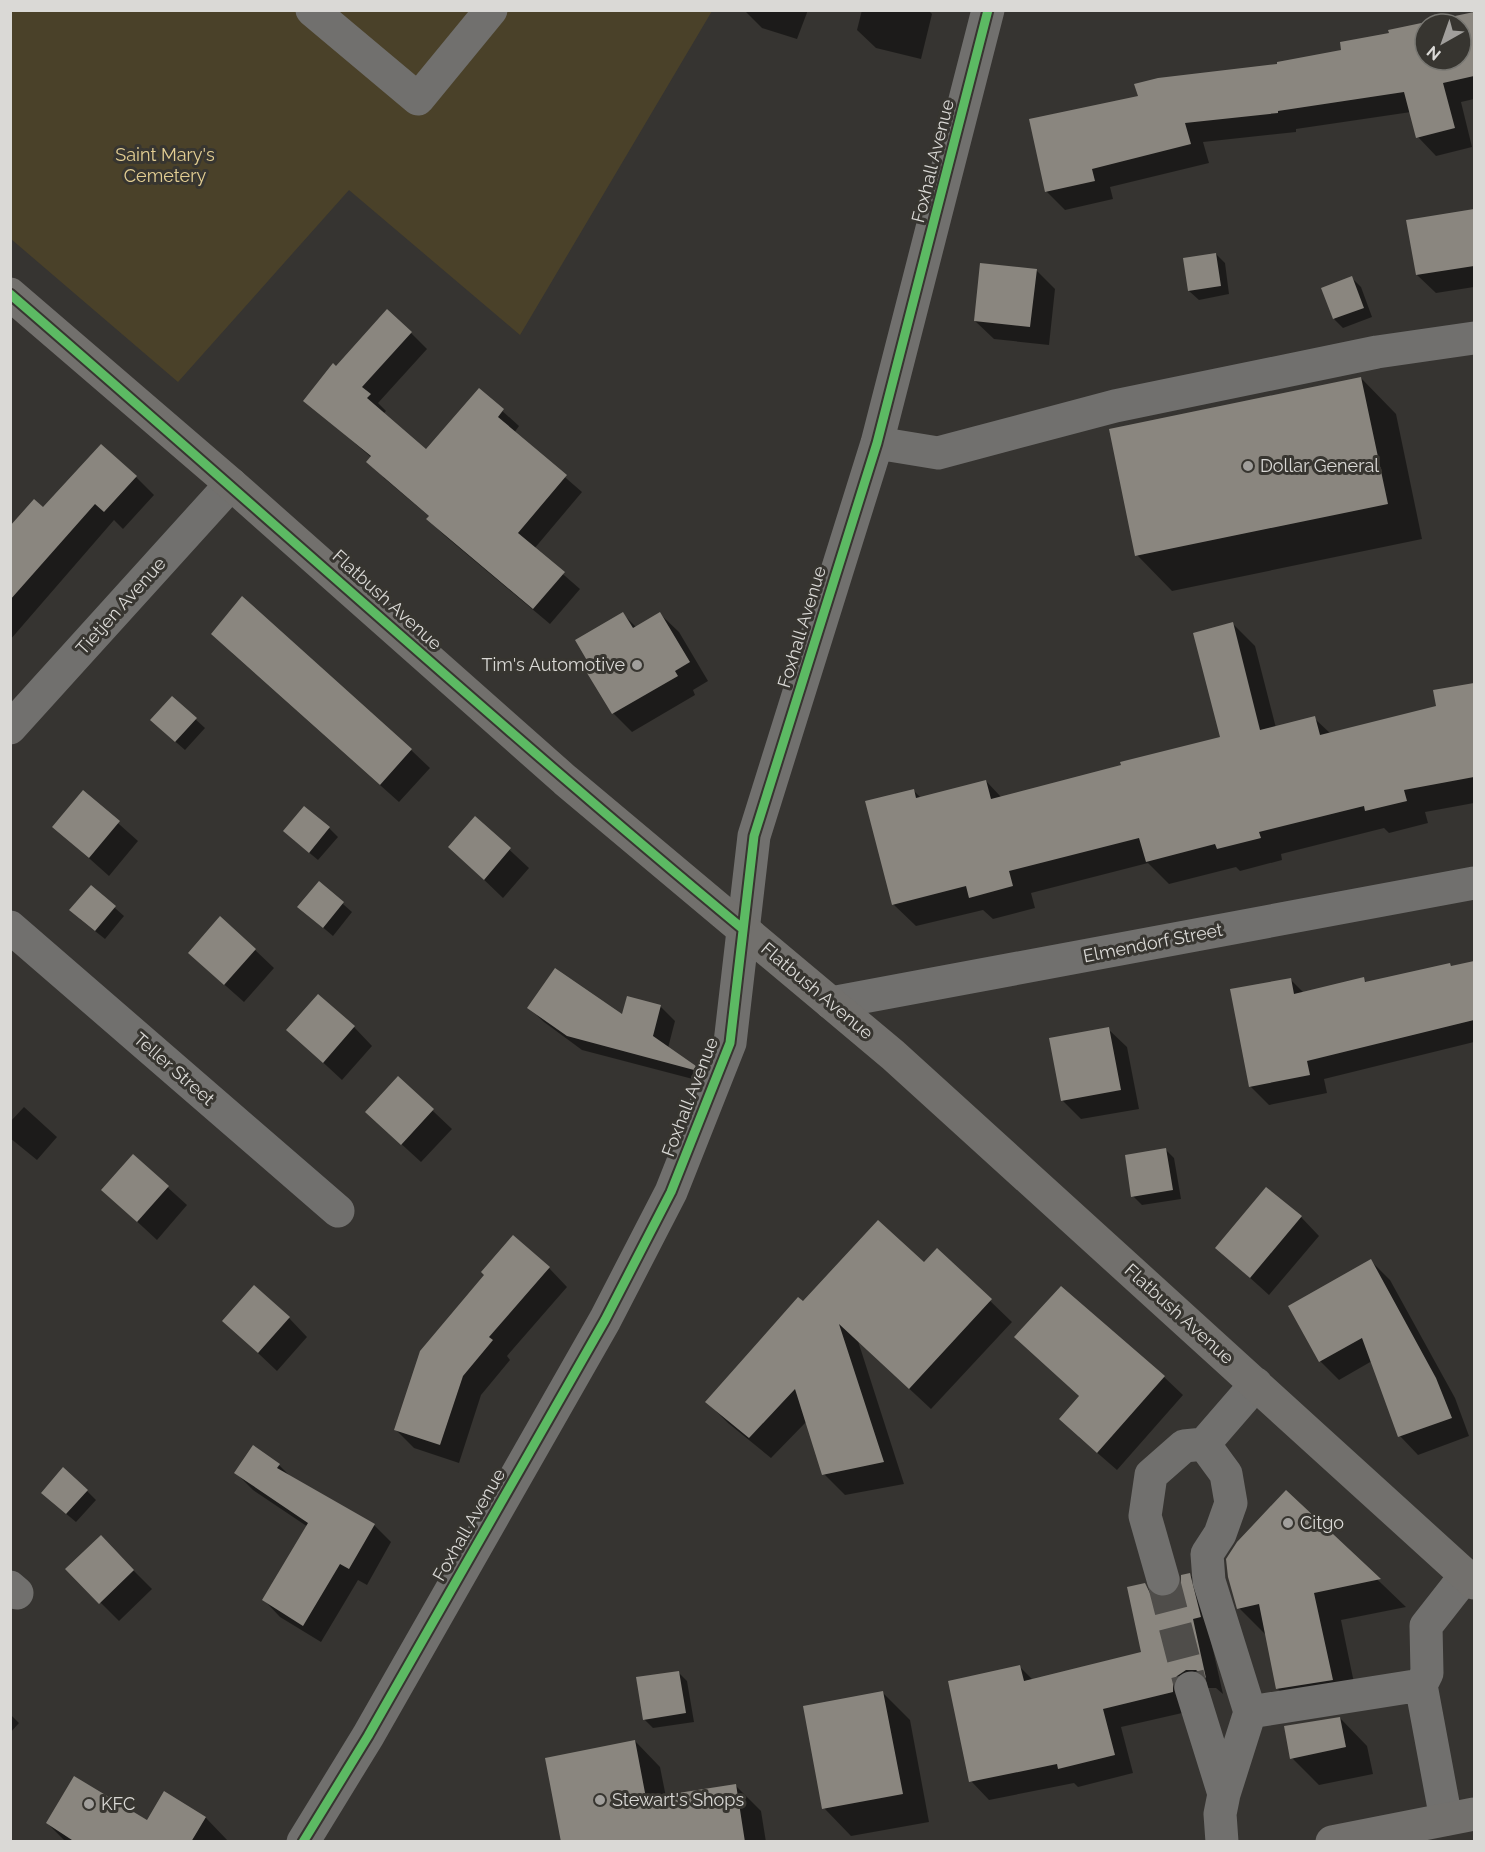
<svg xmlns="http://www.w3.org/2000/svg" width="1485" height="1852" font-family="Raleway,sans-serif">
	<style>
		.green { fill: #4a4129 }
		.shadow { fill: #0007; fill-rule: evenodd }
		.building { fill: #8a867f; fill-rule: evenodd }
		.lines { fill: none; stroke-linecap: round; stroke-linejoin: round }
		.minor-tunnel { stroke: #4f4d4a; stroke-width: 33; stroke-dasharray: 33 16; stroke-linecap: butt }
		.minor { stroke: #71706e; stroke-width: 33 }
		.major { stroke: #72706d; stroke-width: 33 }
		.cycleway-casing { stroke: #373530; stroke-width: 13 }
		.cycleway { stroke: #5cba63; stroke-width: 9 }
		.poi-dot { fill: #a19f9c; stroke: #373530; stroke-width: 2 }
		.labels { text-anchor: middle; stroke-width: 6; stroke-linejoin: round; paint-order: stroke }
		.park-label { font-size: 18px; fill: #e3ce93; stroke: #373530 }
		.street-label { font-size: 18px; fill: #dad9d6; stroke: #373530 }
		.poi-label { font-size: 18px; fill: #dad9d6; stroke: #373530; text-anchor: start }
	</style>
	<rect width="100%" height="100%" fill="#363431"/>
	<path class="green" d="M11,11H712L520,335L349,190L178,382L11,239Z"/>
	<path class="shadow" d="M744,10H808L797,39L762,28Z
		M862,10H928L932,14L921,59L876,48L857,30Z
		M1474,13V99L1461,102L1472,147L1436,156L1418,137L1411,112L1296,129V132L1203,142L1209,163L1110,187L1113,199L1065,210L1046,191L1279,65L1343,51L1391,35L1390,31ZM1425,24H1461V60H1425Z
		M1474,211V287L1436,293L1417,275L1408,221Z
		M1216,254L1225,263L1229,294L1199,300L1189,291Z
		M1036,270L1055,289L1049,345L994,339L975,321Z
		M1352,278L1361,287L1372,317L1343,328L1334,319Z
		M411,333L427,349L378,403L386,411L383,414L426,451L479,390L519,426L514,433L582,492L534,549L580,589L550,624L444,535L428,519L430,517L384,478L372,458L305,400L337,368Z
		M1361,378L1396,414L1422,539L1172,591L1137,555Z
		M136,477L154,495L123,529L114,520L10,640V529L43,509Z
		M623,614L637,628L660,614L679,632L708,681L693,690L695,695L632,732L613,713L589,673L594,670Z
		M1233,624L1255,646L1276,728L1314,718L1331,734L1438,707L1435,691L1474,684V803L1425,812L1428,823L1389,833L1384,828L1281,854L1282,860L1240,871L1236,867L1169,884L1148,863L1031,893L1035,908L993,919L983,910L916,926L893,904L913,790L921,798L986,781L1002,798L1222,738Z
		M231,652L411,750L430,768L399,802Z
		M172,698L205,728L185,750L161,729Z
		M83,792L138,841L109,876L54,827Z
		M475,818L529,868L503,898L450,847Z
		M329,828L338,837L318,860L294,840Z
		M319,883L352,912L333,936L299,907Z
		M91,887L124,916L105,939L80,919Z
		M255,950L274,968L244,1002L209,971Z
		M1474,962V1042L1324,1079L1327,1093L1269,1105L1250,1086L1290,979L1304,993L1363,979L1367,983L1450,964L1452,967Z
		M660,1006L675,1021L668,1048L695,1067L708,1083L582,1050L544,1022L529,1008L623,1017Z
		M354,1027L372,1046L342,1080L288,1030Z
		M1108,1029L1127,1047L1139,1109L1081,1119L1063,1101L1051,1039Z
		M398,1078L452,1129L421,1162L386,1130Z
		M24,1107L57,1137L37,1160L10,1138V1122Z
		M1165,1149L1174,1158L1181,1199L1142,1205L1133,1196Z
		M133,1156L187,1205L157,1240L103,1190Z
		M1301,1217L1319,1236L1269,1295L1217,1248Z
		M937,1250L1012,1322L931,1409L858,1341L904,1484L845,1495L824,1474L807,1421L771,1458L728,1423L707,1402L803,1303L924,1264Z
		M1371,1261L1390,1280L1455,1398L1469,1436L1418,1455L1400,1436L1372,1361L1339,1380L1320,1361Z
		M549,1268L567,1287L507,1356L510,1360L481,1395L459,1463L414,1448L395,1429Z
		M289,1318L307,1337L277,1371L224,1321Z
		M1016,1337L1164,1377L1183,1395L1117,1470L1079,1437L1080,1397Z
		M253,1448L279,1465L293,1479L374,1525L391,1542L367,1585L358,1580L321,1642L280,1617L264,1600L308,1527L253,1490L236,1473Z
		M87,1491L96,1500L76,1522L52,1502Z
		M1286,1492L1406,1607L1341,1620L1359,1707L1305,1716L1277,1688L1267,1636L1239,1608Z
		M119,1556L152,1589L119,1621L67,1569Z
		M1189,1574L1208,1593L1210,1637L1223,1694L1216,1688H1204L1191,1711L1121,1727L1133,1773L1078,1787L1074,1783L989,1800L971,1781L1020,1667L1033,1680L1143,1653L1144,1584L1158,1598L1168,1599L1178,1593Z
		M678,1672L687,1681L694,1722L653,1728L644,1719Z
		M883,1693L910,1720L929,1822L851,1836L824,1808Z
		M10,1714L19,1723L10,1733Z
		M1340,1718L1367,1746L1373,1774L1319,1785L1292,1758Z
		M635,1741L660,1767L666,1797L735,1785L761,1811L766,1842H563Z
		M164,1793L206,1818L229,1842H66L47,1823L147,1822Z"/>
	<path class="building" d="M1474,12V76L1443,83L1455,128L1416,138L1404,92L1278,111V113L1185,123L1191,144L1092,169L1095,181L1045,192L1029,119L1138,96L1134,84L1158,78L1277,64V62L1341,50L1340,42L1389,33L1388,30ZM1425,24H1461V60H1425Z
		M1474,209V266L1416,275L1406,220Z
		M1216,253L1221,286L1188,291L1183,258Z
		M980,263L1037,269L1030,327L974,321Z
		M1352,276L1364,308L1333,319L1321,288Z
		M387,309L412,332L362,387L371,394L367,398L426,449L479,388L504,409L498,417L567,475L518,533L565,572L533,609L426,519L429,516L366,462L371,456L303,401L333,363L336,366Z
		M1361,377L1388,504L1135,556L1109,429Z
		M101,444L137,476L104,512L95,504L10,600V526L34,499L43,507Z
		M242,596L412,749L380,785L211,634Z
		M623,612L633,628L660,612L690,662L675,671L678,676L612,714L587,673L592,669L575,640Z
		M1233,622L1260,730L1315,716L1320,735L1436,706L1433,690L1474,683V777L1404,790L1407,801L1365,811L1364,806L1259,832L1261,838L1217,849L1215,844L1146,862L1139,838L1009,871L1013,886L969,898L966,886L892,905L865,801L914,789L916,798L986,780L991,799L1121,765L1120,762L1220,737L1193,633Z
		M172,696L197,718L175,742L150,720Z
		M83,790L120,821L89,858L52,827Z
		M304,806L330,827L309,853L283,831Z
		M475,816L511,848L484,880L448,847Z
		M319,881L344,902L323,928L297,907Z
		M91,885L116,906L95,931L69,910Z
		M220,916L256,949L224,985L188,953Z
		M1474,961V1020L1307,1061L1310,1075L1249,1087L1230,989L1291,978L1294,994L1364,977L1365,982L1450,963L1451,966Z
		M555,968L622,1014L627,996L661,1005L653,1036L696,1066L694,1070L567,1036L527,1008Z
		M318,994L355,1026L323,1063L286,1030Z
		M1109,1027L1121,1090L1061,1101L1049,1038Z
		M398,1076L434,1109L401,1145L365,1112Z
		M1166,1148L1173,1190L1131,1197L1125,1155Z
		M133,1154L169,1186L137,1222L101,1190Z
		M1266,1187L1302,1216L1250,1278L1215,1248Z
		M878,1220L924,1262L937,1248L992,1299L909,1389L839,1324L884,1462L822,1475L795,1389L749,1438L705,1402L798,1297L803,1301Z
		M513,1235L550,1267L489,1337L493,1340L463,1376L440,1445L394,1430L420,1351L484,1275L481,1272Z
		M1371,1259L1436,1378L1452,1418L1398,1437L1362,1338L1319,1362L1288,1306Z
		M254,1285L290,1317L258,1353L222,1321Z
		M1061,1286L1165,1376L1097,1453L1059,1419L1079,1396L1014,1337Z
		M253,1445L280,1464L277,1468L375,1524L349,1569L340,1564L303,1626L262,1600L308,1523L234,1473Z
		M63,1467L88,1490L66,1514L41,1493Z
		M1286,1490L1381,1579L1314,1593L1333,1680L1276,1689L1259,1604L1237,1609L1228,1577L1226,1559L1237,1542Z
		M101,1535L134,1570L99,1604L65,1569Z
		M1190,1573L1201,1617L1193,1619L1206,1678L1196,1670H1186L1177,1676L1173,1683V1692L1103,1709L1115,1755L1058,1769L1057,1764L969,1782L948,1681L1020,1665L1024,1681L1141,1652L1127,1587L1145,1583L1150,1593L1158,1597H1168L1177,1592L1181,1584V1575Z
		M679,1671L686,1713L643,1720L636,1677Z
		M883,1691L903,1794L822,1809L803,1706Z
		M1340,1717L1346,1747L1290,1759L1284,1726Z
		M635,1740L646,1798L736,1784L745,1842H561L545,1758Z
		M74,1776L147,1820L164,1791L206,1817L191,1842H75L46,1823Z"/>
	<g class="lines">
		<path class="minor-tunnel" d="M1163,1579L1191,1688"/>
		<path class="minor" d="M312,10L418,99L491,10
			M877,443L938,453L1115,406L1377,352L1474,338
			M10,728L231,484
			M10,927L338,1211
			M831,1003L1474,883
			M1204,1444L1226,1474L1231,1503L1220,1534L1207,1554L1209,1581L1250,1712L1224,1794L1220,1814L1222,1842
			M1163,1579L1145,1516L1151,1475L1184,1446L1204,1444L1256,1384
			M10,1587L17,1593
			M1191,1688L1224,1794
			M1250,1712L1421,1685
			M1446,1819L1421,1685L1427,1673L1426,1626L1466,1575
			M303,1842L368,1736L605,1320L671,1192L730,1043L754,836L877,443L988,10"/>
		<path class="major" d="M10,294L231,484L565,780L893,1055L1474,1583
			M1332,1842L1474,1814"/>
		<g class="cycleway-casing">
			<path id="cycleway" d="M10,294C255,505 494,723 743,929
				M303,1842L368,1736L605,1320L671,1192L730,1043L754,836L877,443L988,10"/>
		</g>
		<use href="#cycleway" class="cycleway"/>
	</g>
	<g class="poi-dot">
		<circle cx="1248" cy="466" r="6"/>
		<circle cx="637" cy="665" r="6"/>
		<circle cx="1288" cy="1523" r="6"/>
		<circle cx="600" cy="1800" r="6"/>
		<circle cx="89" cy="1804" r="6"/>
	</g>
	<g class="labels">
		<g class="park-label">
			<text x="165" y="161">Saint Mary's<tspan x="165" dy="21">Cemetery</tspan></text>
		</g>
		<g class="street-label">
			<text transform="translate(933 161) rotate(-76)" y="6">Foxhall Avenue</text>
			<text transform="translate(387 600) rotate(42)" y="6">Flatbush Avenue</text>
			<text transform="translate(121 606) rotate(-48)" y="6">Tietjen Avenue</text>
			<text transform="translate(802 627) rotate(-73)" y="6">Foxhall Avenue</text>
			<text transform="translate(1153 943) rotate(-11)" y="6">Elmendorf Street</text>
			<text transform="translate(817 991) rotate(40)" y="6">Flatbush Avenue</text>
			<text transform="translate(174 1069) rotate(41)" y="6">Teller Street</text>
			<text transform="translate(690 1097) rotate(-69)" y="6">Foxhall Avenue</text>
			<text transform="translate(1179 1314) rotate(42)" y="6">Flatbush Avenue</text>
			<text transform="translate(469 1525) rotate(-60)" y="6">Foxhall Avenue</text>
		</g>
		<g class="poi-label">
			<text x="1260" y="472">Dollar General</text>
			<text x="625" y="671" text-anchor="end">Tim's Automotive</text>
			<text x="1300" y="1529">Citgo</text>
			<text x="612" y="1806">Stewart's Shops</text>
			<text x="101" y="1810">KFC</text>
		</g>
	</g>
	<rect width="1485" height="1852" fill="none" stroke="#dad9d6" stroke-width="24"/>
	<g transform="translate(1443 42) rotate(220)"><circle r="28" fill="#373530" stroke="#787772" stroke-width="1.5"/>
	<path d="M0-4.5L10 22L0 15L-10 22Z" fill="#a19f9c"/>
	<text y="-9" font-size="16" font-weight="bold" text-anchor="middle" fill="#dad9d6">N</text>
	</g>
</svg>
